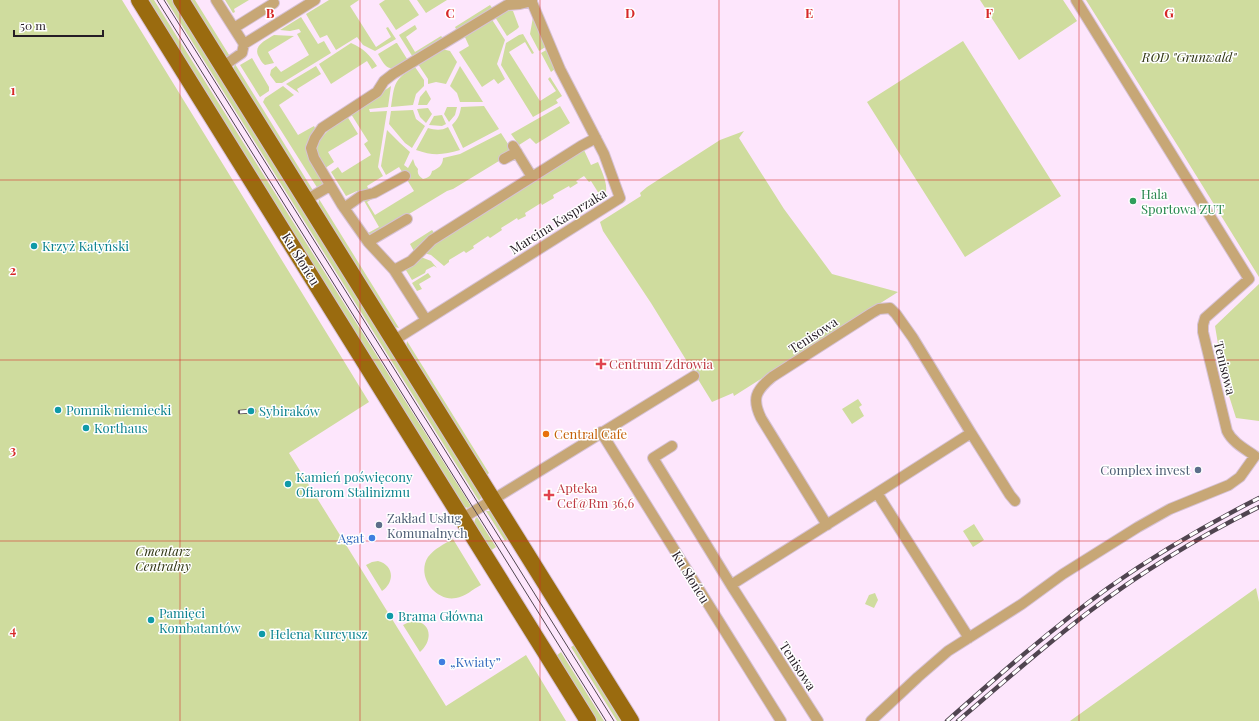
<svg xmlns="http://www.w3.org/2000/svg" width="1259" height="721" font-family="'Playfair Display',serif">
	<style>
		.green { fill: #cfdc9e }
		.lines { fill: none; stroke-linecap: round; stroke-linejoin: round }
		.street-casing { stroke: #d6c2d5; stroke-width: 12 }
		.primary-casing { stroke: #d6c2d5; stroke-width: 18 }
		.street { stroke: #c7a776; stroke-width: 10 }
		.primary { stroke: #9a6b0f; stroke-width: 16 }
		.tram { stroke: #504550; stroke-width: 1 }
		.rail-casing { stroke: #504550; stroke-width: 4.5 }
		.rail { stroke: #fff; stroke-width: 3; stroke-dasharray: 9; stroke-linecap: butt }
		.grid { fill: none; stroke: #d62828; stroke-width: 1; stroke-opacity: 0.55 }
		.leisure-dot { fill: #2e9e5b; stroke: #fff; stroke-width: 1.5 }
		.culture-dot { fill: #0f9aa8; stroke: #fff; stroke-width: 1.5 }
		.health-dot { fill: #e0444e; stroke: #fff; stroke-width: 1.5 }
		.food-dot { fill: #e8710a; stroke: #fff; stroke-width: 1.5 }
		.service-dot { fill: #5c6f8a; stroke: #fff; stroke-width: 1.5 }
		.shop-dot { fill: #3f7fe0; stroke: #fff; stroke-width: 1.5 }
		.labels { text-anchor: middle; stroke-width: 3; stroke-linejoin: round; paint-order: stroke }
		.park-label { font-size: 13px; font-style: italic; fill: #303613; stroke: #fff }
		.leisure-label { font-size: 13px; fill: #27864d; stroke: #fff; text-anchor: start }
		.street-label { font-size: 13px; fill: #251d25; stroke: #fff }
		.culture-label { font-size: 13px; fill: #0d838f; stroke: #fff; text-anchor: start }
		.health-label { font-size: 13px; fill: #be3a42; stroke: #fff; text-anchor: start }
		.food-label { font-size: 13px; fill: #c56008; stroke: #fff; text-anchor: start }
		.service-label { font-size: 13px; fill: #4e5e75; stroke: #fff; text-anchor: end }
		.shop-label { font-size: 13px; fill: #366cbe; stroke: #fff; text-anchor: end }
		.grid-label { font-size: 13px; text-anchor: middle; font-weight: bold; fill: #d62828; stroke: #fff; stroke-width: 3; stroke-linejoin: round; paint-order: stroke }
	</style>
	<rect width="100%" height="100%" fill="#fde6fc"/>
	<path class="green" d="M0,0H122L369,402L289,453L446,706L526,655L566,721H0Z
		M146,0H154L471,506L468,508L464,507Z
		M166,0H175L482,497L479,501Z
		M187,0H195L231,58H226Z
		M225,0H249L234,9L235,12L233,13Z
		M329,0H359L350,6L376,47L391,37L386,28L388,27L396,39L375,51L363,45L357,37L336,50L327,35L320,38L306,14Z
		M385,0H409L419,15L396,30L379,4Z
		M417,0H447L426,13Z
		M980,0H1063L1077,21L1019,60Z
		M1086,0H1259V277L1181,151Z
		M490,5L493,9L458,33L455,27Z
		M508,10L513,11L519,27L517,29L507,36L495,17Z
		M301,17L318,44L324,41L331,53L282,83H276L270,75L271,70L276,66L281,72L309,55L297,34L301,32L299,29L290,31L280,30Z
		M533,17L547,46L539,51L530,34Z
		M491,18L505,40L497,64L505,79L498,84L494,79L482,87L459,52L469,46L464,35Z
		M415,25L417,29L406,37L415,52L441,36L445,40L414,59L399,35Z
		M523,34L534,53L532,54L525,42L509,52L540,101L556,91L548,79L550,77L562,96L556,100L558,103L533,117L501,65L506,43L519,35Z
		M274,35L294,36L268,52L274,63L265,65C262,63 261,61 259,57C252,46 266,40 274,35Z
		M963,41L1061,196L965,257L867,102Z
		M351,43C363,48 370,55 377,66L372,69L367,61L331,84L319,64Z
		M396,43H397L409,62C391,70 388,73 378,54Z
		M442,49L450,51L457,62L446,84L436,82L428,84V79L418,64Z
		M548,49L555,69L551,72L541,53Z
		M252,58L269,87V91L260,97L240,65Z
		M235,64L314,192H310L233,70Z
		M316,66L321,74L297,89L299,93L286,84Z
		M460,66L483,102H460L457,93L450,86Z
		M415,67L424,80V86L416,94L413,105L391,107C395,83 393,80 415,67Z
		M283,86L294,95L279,105L298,135L314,126L316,130L310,138L323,184L318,189L263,102L265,98Z
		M391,86L388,107L369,109L370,112L387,111L378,167L383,176L367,186L370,192L358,194L357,191L346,196L331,172L338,167L342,173L371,155L364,144L368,141L351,114Z
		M426,90L431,99L427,105H418L420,97Z
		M484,106L499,129L463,148L452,125C457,120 460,115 461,107Z
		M560,106L570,123L536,144L530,138L519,145L511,134Z
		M447,107H457L455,115L449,122L444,114Z
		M428,108L432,114L426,123L420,117L417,109Z
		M413,110L416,119L425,126L412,148L405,143L389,124L391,111Z
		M442,115L446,124L442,126L429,125L434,116Z
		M347,116L358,134L328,152L334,162L324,169L315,149C321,135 334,124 347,116Z
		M448,127L460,150C443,155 433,156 416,150L428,128C435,130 441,131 448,127Z
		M387,130L400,143L410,152L404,165L408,168L413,159L415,165L418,169C417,174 419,176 423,179C428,178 431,176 432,171C438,169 443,165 443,158L460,154L501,133L512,150V153L453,189L447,191L409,214L389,228L372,236L368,233L379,227L363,199L374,198L367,202L375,215L414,191L399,167L386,175L381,166Z
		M744,131L739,138L784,209L832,274L898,292L734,396L733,393L712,402L651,303L603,231L600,222L641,196L640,193L647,187L720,140Z
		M584,150L591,165L598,162C601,170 613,193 601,197L591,181L589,182L584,176L576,181L578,183L570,188L569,186L553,195L554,198L542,205L541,203L525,213L526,216L518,220L517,218L501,228L502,230L490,238L488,236L473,246L474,248L466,253L464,251L449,260V262L444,266L431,255L424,253L426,249Z
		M319,199L399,328L390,326L318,206Z
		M432,230L435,234L415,253L410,244Z
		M421,257L431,261L437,268L434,266L426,270L425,273L412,280L404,267Z
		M428,273L431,277L419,284L422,289L417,291L412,283Z
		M1259,284V421L1236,418L1224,380L1215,326Z
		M407,341L489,473L487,475L483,473L406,348Z
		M858,399L862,405L859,407L864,416L852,424L842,409Z
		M486,511H491L510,538L505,541Z
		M477,517L496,547L490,551L474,525L475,519Z
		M974,524L984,540L973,547L963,531Z
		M453,539L481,585C473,589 465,597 456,598C435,602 416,576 428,557C434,549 444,544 453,539Z
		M378,561C394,565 395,582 382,591L366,565L372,562Z
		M1256,588L1259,602V721H1070Z
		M875,593L878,600L874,608L865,604L869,595Z
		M409,622C430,618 435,639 420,652L403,625Z
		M576,644L624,721H617L571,647Z
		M561,652L604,721H596L556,656Z"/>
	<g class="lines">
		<g class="street-casing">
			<path id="street" d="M216,0L244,44
				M234,28L274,3
				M244,44L315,0
				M222,67L242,53L244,44
				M513,146L532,177
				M504,159L517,152
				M306,200L330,186
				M344,208L361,196L374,193L405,176
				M368,242L407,219
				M394,270L411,261L432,240L581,146L596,138
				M426,320L394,270L368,242L342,205L314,158L311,148L315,138L322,128L377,92L384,81L393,74L507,5L520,4L532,1
				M393,341L620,198L604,154L560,69L531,0
				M601,432L781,721
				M672,446L653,458L731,585
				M463,518L694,376
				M827,525L761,418C752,399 755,391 772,377L872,313L879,309L890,308L896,314L913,338L971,433
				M969,638L877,493L971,433L1010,495L1015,501
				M818,721L731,585L877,493
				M871,721L918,677L948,651L1022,604L1063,574L1138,527L1170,509L1229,485L1240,477L1255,456C1245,449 1232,442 1227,431L1203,332V325L1205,318L1249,279L1076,0"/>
		</g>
		<g class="primary-casing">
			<path id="primary" d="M139,0L588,721
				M181,0L631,721"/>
		</g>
		<use href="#street" class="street"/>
		<use href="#primary" class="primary"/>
		<path class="tram" d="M157,0L606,721
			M164,0L614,721"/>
		<g class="rail-casing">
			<path id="rail" d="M240,412L254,411
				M947,721C999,675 1051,629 1108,588C1156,554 1206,525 1259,498
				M958,721C1000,685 1042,648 1086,614C1140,573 1198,537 1259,507"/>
		</g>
		<use href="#rail" class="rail"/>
	</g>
	<path class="grid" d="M180,0V721M360,0V721M540,0V721M719,0V721M899,0V721M1079,0V721M0,180H1259M0,360H1259M0,541H1259"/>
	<circle class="leisure-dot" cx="1133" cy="201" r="4"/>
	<g class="culture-dot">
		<circle cx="34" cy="246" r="4"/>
		<circle cx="58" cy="410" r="4"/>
		<circle cx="251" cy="411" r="4"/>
		<circle cx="86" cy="428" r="4"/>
		<circle cx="288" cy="484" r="4"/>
		<circle cx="390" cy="616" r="4"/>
		<circle cx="151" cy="620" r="4"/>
		<circle cx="262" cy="634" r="4"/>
	</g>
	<g class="health-dot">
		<path d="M599 358h4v4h4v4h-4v4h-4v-4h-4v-4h4z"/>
		<path d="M547 489h4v4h4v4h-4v4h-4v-4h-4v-4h4z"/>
	</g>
	<circle class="food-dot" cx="546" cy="434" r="4"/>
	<g class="service-dot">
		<circle cx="1198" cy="470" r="4"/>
		<circle cx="379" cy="525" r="4"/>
	</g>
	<g class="shop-dot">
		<circle cx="372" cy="538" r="4"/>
		<circle cx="442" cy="662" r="4"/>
	</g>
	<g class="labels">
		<g class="park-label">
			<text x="1189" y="62">ROD "Grunwald"</text>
			<text x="163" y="556">Cmentarz<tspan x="163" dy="15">Centralny</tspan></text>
		</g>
		<g class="leisure-label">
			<text x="1141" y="199">Hala<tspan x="1141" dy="15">Sportowa ZUT</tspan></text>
		</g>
		<g class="street-label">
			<text transform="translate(558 221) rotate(-32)" y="5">Marcina Kasprzaka</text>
			<text transform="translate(301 259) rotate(58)" y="5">Ku Słońcu</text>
			<text transform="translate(813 335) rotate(-33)" y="5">Tenisowa</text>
			<text transform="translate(1225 368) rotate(76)" y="5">Tenisowa</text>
			<text transform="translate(691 577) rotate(58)" y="5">Ku Słońcu</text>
			<text transform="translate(798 666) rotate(57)" y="5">Tenisowa</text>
		</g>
		<g class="culture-label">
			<text x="42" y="251">Krzyż Katyński</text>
			<text x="66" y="415">Pomnik niemiecki</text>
			<text x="259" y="416">Sybiraków</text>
			<text x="94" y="433">Korthaus</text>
			<text x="296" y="482">Kamień poświęcony<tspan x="296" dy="15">Ofiarom Stalinizmu</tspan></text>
			<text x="159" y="618">Pamięci<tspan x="159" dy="15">Kombatantów</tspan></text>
			<text x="398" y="621">Brama Główna</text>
			<text x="270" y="639">Helena Kurcyusz</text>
		</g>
		<g class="health-label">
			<text x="609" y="369">Centrum Zdrowia</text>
			<text x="557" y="493">Apteka<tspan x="557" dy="15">Cef@Rm 36,6</tspan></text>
		</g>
		<g class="food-label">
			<text x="554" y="439">Central Cafe</text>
		</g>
		<g class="service-label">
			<text x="1190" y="475">Complex invest</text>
			<text x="387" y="523" text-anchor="start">Zakład Usług<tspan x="387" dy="15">Komunalnych</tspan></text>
		</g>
		<g class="shop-label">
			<text x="364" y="543">Agat</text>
			<text x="450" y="667" text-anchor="start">„Kwiaty”</text>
		</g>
	</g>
	<g class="grid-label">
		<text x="270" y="18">B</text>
		<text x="450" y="18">C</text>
		<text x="630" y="18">D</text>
		<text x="809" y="18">E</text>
		<text x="989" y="18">F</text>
		<text x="1169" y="18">G</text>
		<text x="13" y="95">1</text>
		<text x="13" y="275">2</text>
		<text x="13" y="455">3</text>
		<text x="13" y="635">4</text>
	</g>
	<path d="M14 30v6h89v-6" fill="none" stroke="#251d25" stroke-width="2"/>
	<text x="20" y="30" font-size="12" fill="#251d25" stroke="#ffffff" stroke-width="3" paint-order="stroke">50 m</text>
</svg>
